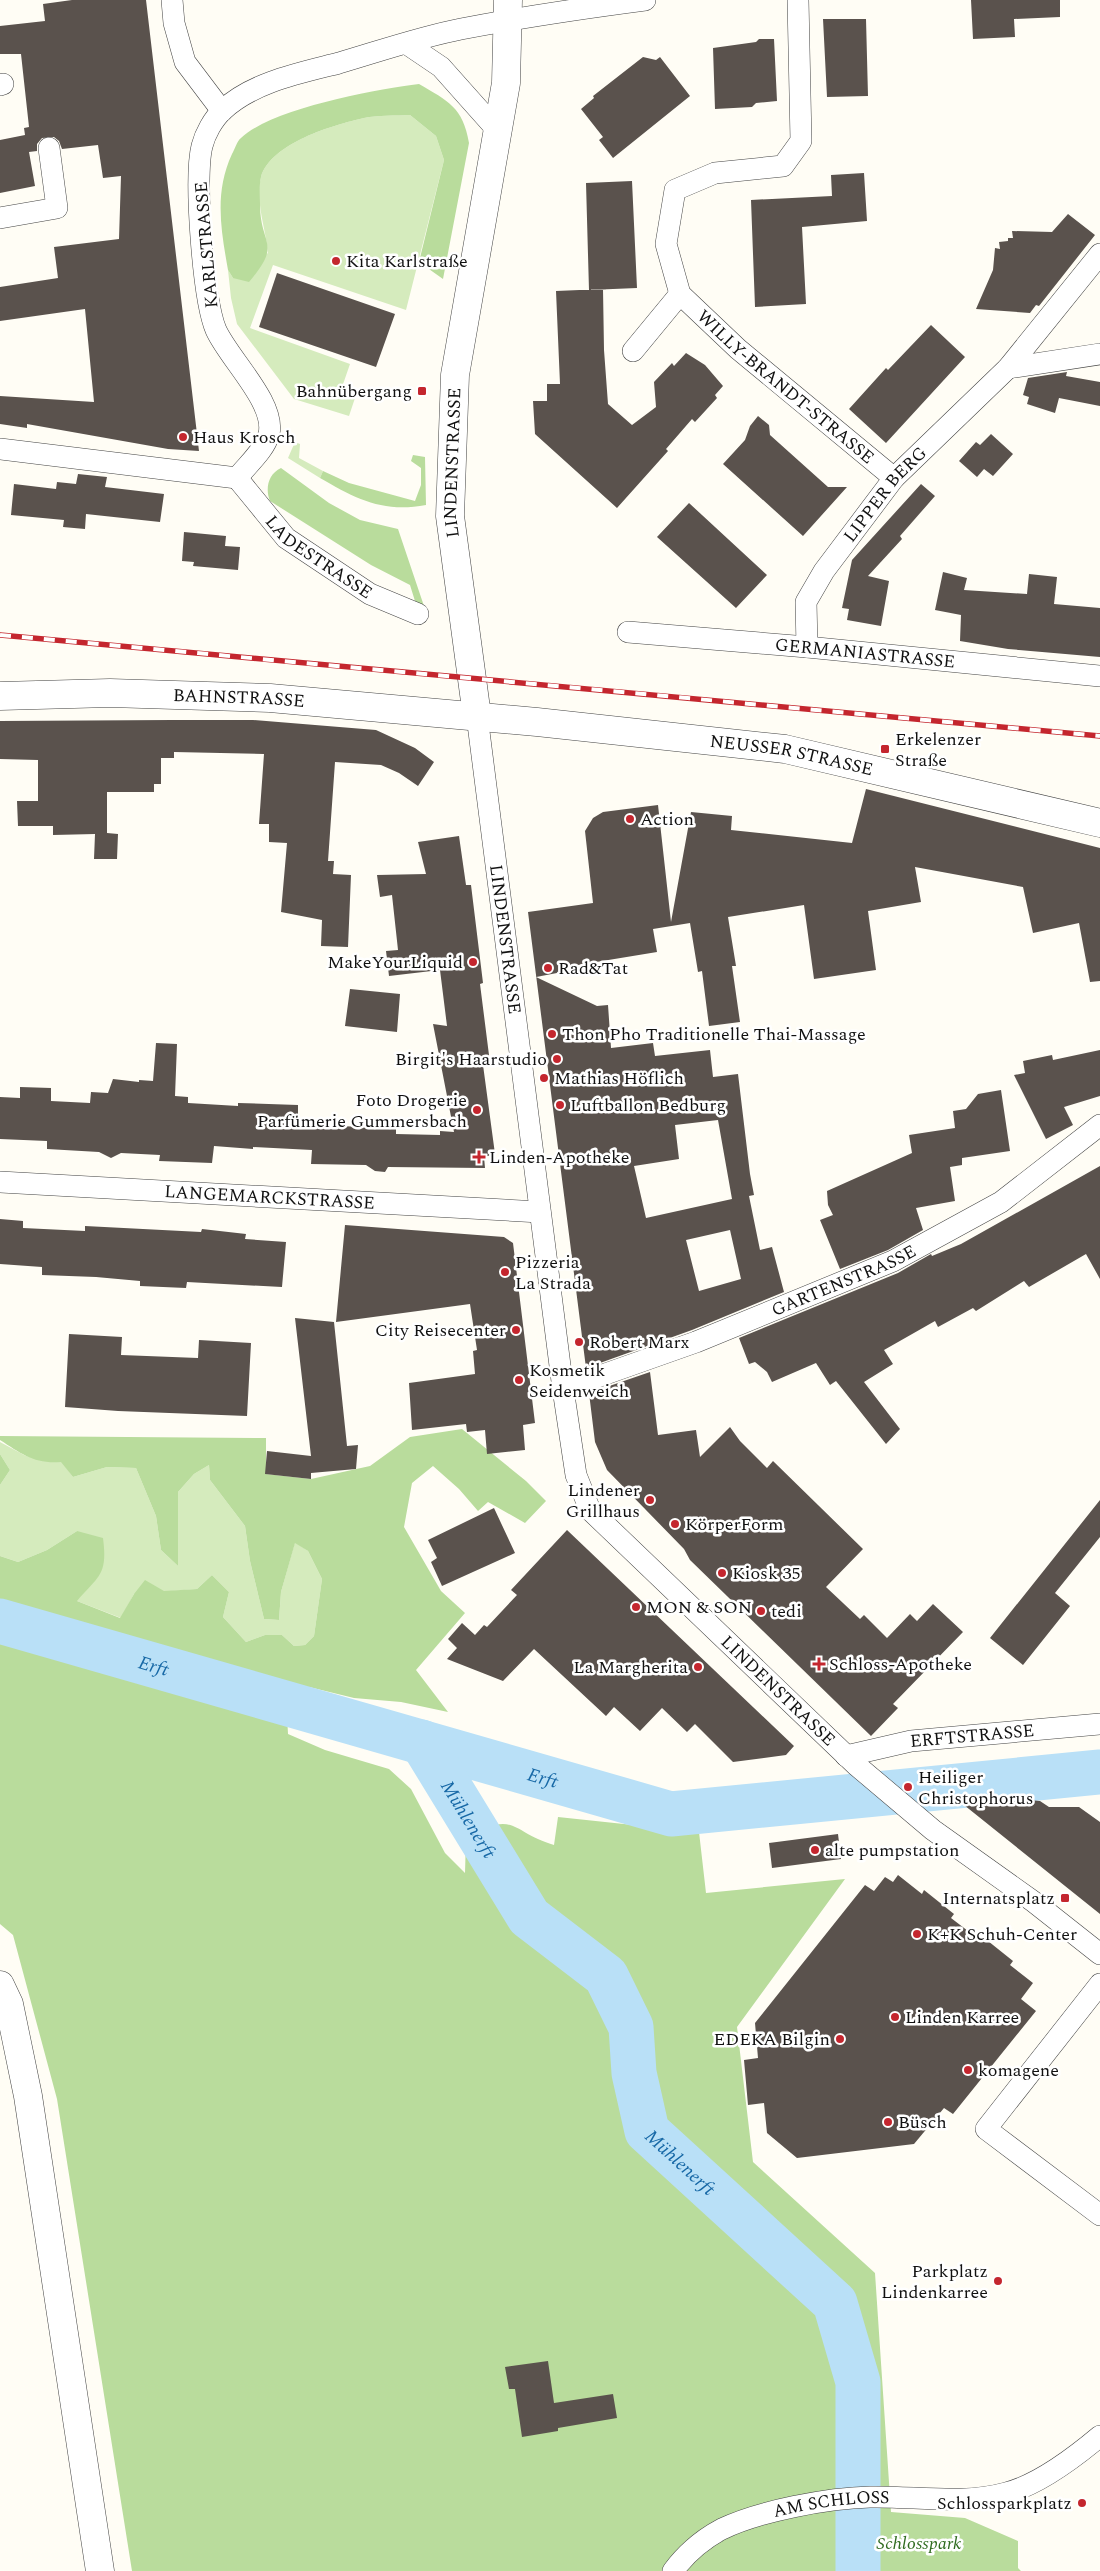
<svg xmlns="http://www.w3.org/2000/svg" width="1100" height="2571" font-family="Spectral,serif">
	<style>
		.green { fill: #d5ebbd }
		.forest { fill: #b9dc9c }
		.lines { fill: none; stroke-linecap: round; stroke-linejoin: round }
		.river { stroke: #b9e0f7; stroke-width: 45 }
		.building { fill: #5a524d; fill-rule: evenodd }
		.minor-casing { stroke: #444; stroke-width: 22 }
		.tertiary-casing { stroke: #444; stroke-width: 29 }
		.minor { stroke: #fff; stroke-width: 21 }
		.tertiary { stroke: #fff; stroke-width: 28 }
		.rail-casing { stroke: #c4262e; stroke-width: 5.5 }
		.rail { stroke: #fff; stroke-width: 4; stroke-dasharray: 11; stroke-linecap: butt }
		.poi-dot { fill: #c4262e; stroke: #fff; stroke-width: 2 }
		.labels { text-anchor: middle; stroke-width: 5; stroke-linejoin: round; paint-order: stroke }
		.street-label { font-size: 18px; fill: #111; stroke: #fff }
		.poi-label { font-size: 18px; fill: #111; stroke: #fff; text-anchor: start }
		.park-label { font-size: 18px; font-style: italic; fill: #2f6b1f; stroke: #fff }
		.water-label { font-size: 19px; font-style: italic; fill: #1768a6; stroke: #fff }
	</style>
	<rect width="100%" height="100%" fill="#fffdf5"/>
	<path class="green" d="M410,115L436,136L444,160L406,310L273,265L250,328L350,364L341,390L356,395L349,416L294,399L237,324L231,298L228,270L233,278L268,253C266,229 255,202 261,177C271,143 333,125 364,118C378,115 395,116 410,115Z
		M295,442L300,444L299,458L323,471L320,478L288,458Z
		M0,1442L26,1456L62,1462L73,1477L107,1467L136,1468L156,1516L161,1550L178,1566V1492L194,1474L209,1465L210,1480L245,1526L250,1561L264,1619L279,1620L281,1592L295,1542L308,1551L322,1579L314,1636L305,1645L294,1646L282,1635H265L246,1642L223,1617L229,1592L212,1575L197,1589L134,1594L121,1618L77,1601V1531L47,1550L18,1562L0,1556V1485L10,1470L0,1454Z"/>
	<path class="forest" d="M419,84C448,101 463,107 469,143L443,279L419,262L444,160L436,136L410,115C395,116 378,115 364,118C333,125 271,143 261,177C259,185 260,196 260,204C260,246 283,242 249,282L233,278L228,270C221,230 214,193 232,154C235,149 237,141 241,138C271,109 376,89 419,84Z
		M413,455L425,457L426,505C383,513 356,499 320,478L323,471L349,483L415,501L421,485V468L411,461Z
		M281,468L329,503L360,520L398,529L426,612L419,614L410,585L371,565L270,501C265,489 268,474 281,468Z
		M462,1429L526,1481L546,1501L525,1523L488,1502L478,1511L459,1489L433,1466L412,1483L404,1527L441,1591L465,1613L416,1670L448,1712L401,1702L354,1698L309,1687L276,1690L287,1715L288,1734L325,1750L389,1769L411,1789L445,1853L465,1873L466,1838C516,1809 510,1832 554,1845L558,1817L699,1832L706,1893L845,1879L737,2027L753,2162L875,2273L891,2512L965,2518L1018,2541V2568L1021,2571H132L57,2099L13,1935L0,1924V1556L18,1562L47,1550L77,1531L103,1538C108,1576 98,1576 77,1601L120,1618L134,1594L145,1580L164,1591L197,1589L212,1575L229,1592L223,1617L246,1642L265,1635H282L294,1646L305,1645L314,1636L322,1579L308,1551L295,1543L281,1592L279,1620L264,1619L250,1561L245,1526L210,1480L209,1465L194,1474L178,1492V1566L161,1550L156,1516L136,1468L107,1467L73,1477L61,1462C34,1464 22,1454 0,1440V1436L266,1438V1474L311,1479L370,1466L410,1437Z
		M0,1454L10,1470L0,1485Z"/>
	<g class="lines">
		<g class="river">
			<path id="s1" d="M0,1621L671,1814L1100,1772"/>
			<path id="s2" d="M422,1742L529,1917L606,1976L631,2027L634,2073L647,2131L835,2303L858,2382V2571"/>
		</g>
	</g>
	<path class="building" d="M72,0H146L199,451L168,449L27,424V428L0,424V396L94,402L85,309L0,321V287L58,278L54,247L119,239L121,176L103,178L98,145L62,149L59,141L54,137L42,138L37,144V151L29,152L35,186L0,193V140L25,135L24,128L29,127L21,54H0V26L45,21L43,4Z
		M971,0H1060V17L1014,19L1015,37L973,39Z
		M823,19H866L868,96L827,97Z
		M759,39H774L777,101L756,103L752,107L715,109L713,48L756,42Z
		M643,57L656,60L660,57L690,96L613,158L599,140L603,137L581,109L594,98L593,96Z
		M864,173L867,221L802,227L806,304L755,307L751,200L832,196L831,175Z
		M632,181L637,288L589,290L586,183Z
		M1068,214L1095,235L1039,306L1036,305L1030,313L976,309L993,270L995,248L1000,249L999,242L1008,241V238H1013L1012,231L1052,232Z
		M277,273L395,314L376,367L259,327Z
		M603,289L604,350L608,404L632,425L656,407L654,382L672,363L674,366L686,353L705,365L723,386L715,395L717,398L695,422L692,419L666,449L668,451L617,508L535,434L533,401H547V384H560L556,291Z
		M931,325L965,357L886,443L849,409L886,368L888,370Z
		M1067,372L1066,376L1100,382V406L1059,398L1055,413L1027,404L1029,397L1023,395L1028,378Z
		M758,416L769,425L770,435L828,487H847L803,536L723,464L745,440L750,426Z
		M991,434L1013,454L993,476L984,469L977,477L959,461L976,442L980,445Z
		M78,474L107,477L105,487L164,494L160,522L86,514L85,529L63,527L64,520L11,515L14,484L56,489L57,482L76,484Z
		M921,484L935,496L900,536L902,539L868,576L889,581L881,626L847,620L849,609L842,608L852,560Z
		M689,503L767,575L736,608L657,537Z
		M184,532L226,536L225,546L240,547L238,570L193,566L194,562L182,561Z
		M943,572L967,578L964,590L1027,594L1029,574L1057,577L1054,604L1100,608V657L1008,649L960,641L961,615L935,610Z
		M173,720H253L376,730L415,748L434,762L418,786L399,773L381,765L335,762L328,861H334L333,874L351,875L348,947L321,946L322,920L281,912L287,843L269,842V824H259L264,754L174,752V758H161V784H154V792H107V833L118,834L117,859H94L95,834L53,835V826H18L17,801H38V760L0,759V721Z
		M866,789L1100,848V981L1090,982L1079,923L1033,933L1023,887L915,867L921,902L868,911L876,970L814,979L804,905L728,917L736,966H732L740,1022L709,1026L702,971L698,972L690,923L653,929L657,952L578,965V969L536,977L597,1006L608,1005L611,1048L653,1043L655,1056L710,1050L713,1077L738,1074L750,1174L754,1195L749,1196L760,1250L772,1247L784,1292L692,1330L586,1368L528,912L593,903L585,831L593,818L603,812L658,805L671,922L691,812L732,816L731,830L852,843ZM718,1120L732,1199L646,1218L634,1166L679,1159L675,1125ZM730,1230L741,1279L699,1291L686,1240Z
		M459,836L466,885H471L483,983L480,984L490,1063L483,1065L495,1154L484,1157L485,1168L388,1167L385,1172L375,1171L366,1165L311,1164L312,1150L253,1147V1149L214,1146L212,1163L159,1161L160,1155L121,1153L111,1158L99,1152L47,1149V1141L0,1139V1097L20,1098V1087L51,1088V1101L90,1103L91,1092L108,1093L113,1079L139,1082V1080L153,1081L156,1043L177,1044L175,1096L188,1097V1103L238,1106V1103L298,1105V1123L373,1128V1123H396V1134L440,1135V1131L454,1132L433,1024L447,1026L440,970L389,976L386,951L398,950L392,895L380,897L377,875L426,874L418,842Z
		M350,989L400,994L397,1032L345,1026Z
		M1100,1050V1096L1064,1107L1073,1125L1046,1139L1014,1075L1025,1073L1023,1061L1052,1055L1053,1060Z
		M1001,1090L1010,1151L962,1158V1165L950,1167L955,1201L916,1208L923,1230L888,1250L840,1269L820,1220L833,1215L828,1205L827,1191L912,1153L909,1135L955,1128L953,1111L966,1109L978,1094Z
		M1100,1166V1279L1086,1254L1029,1287L1024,1281L976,1311L973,1308L938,1327L935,1321L884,1350L893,1364L864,1382L900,1429L886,1444L836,1381L830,1385L816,1363L772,1382L767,1372L755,1362L749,1364L739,1338L898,1273L931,1254L932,1256L961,1244Z
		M0,1219L23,1221V1228L85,1231V1226L201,1232L202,1229L246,1234L245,1239L286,1242L282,1287L187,1282L186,1288L140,1286V1281L96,1277L42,1275V1267L0,1264Z
		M345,1225L504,1237L513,1243L535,1423L523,1425L525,1450L487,1454L485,1430L467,1432L466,1424L412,1430L409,1383L475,1374L473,1351L477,1350L470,1304L336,1322Z
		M295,1318L334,1322L347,1446L358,1445L356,1469L311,1473V1479L265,1474L267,1451L311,1456Z
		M69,1334L122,1337L121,1355L198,1358L199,1340L251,1343L247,1416L118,1411L65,1407Z
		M650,1372L658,1435L696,1430L700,1457L730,1427L740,1441L767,1468L773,1461L863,1549L826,1587L860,1619L864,1615L887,1638L910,1614L917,1621L933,1604L963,1632L893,1704L898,1708L871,1736L690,1560L684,1549L607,1470L595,1442L589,1393Z
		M1100,1500V1537L1055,1593L1070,1606L1023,1665L990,1638Z
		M494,1508L515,1553L442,1586L431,1562L437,1558L428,1540Z
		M567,1530L794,1746L786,1755L733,1762L695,1724L687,1732L662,1708L640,1731L614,1707L606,1716L534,1649L503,1681L447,1659L457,1648L448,1639L462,1623L475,1635L484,1625L487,1627L517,1595L511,1590Z
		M1030,1800L1040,1801L1049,1807H1079L1100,1822V1914L964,1805Z
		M838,1834L841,1859L772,1868L769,1843Z
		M898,1875L922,1894L924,1890L954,1914L951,1918L981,1941L983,1937L1013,1961L1010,1965L1033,1983L1021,1999L1036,2011L953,2114L944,2108L914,2144L797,2158L767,2133L764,2103L748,2105L744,2060L758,2058L755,2023L865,1885L874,1891L885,1877L893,1882Z
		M548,2361L554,2403L613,2394L617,2418L558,2428V2431L522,2437L515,2389H509L505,2367Z"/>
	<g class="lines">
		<g class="minor-casing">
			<g id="minor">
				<path d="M172,0L174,23L185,62L222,111"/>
				<path id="s3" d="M798,0L801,141L783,166L715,173L675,190L666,244L680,294L738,349L894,478"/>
				<path d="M407,44L441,67L498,131"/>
				<path d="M0,85L3,84"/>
				<path d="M0,218L57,208L49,148"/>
				<path d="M633,351L680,294"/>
				<path d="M1008,368L1100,354"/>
				<path d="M0,449L237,478"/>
				<path d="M237,478C247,465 265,450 269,434C276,403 229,359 216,330C203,300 194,178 202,146C205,134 213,119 223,110C253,82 300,73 339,63C380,51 420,37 461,29C522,17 584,8 645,0"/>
				<path id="s4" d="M237,478L286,538L370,594L418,614"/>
				<path id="s5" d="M628,632L807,647L1100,676"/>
				<path id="s6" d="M807,647L806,602L824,571L894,478L1008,368L1100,254"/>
				<path id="s7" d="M477,716L563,1389L576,1475L590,1510L856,1765L933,1830L1034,1902L1100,1954"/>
				<path id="s8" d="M0,1182L540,1212"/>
				<path id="s9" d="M563,1389L696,1342L893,1261L1001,1202L1100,1125"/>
				<path id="s10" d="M846,1756L911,1741L1100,1724"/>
				<path d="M1100,1984L986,2129L1100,2215"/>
				<path id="s11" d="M673,2571C685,2555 703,2539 722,2529C759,2511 828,2498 870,2497C915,2496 962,2505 1006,2493C1038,2485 1075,2457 1100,2436"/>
			</g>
		</g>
		<g class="tertiary-casing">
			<g id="tertiary">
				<path id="s12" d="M0,696L110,693L270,698L537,722L785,749L1100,823"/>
				<path id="s13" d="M477,716L450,516L455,375L506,83L508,0"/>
				<path d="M0,1985L9,2004L28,2096L100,2571"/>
			</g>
		</g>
		<use href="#minor" class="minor"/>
		<use href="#tertiary" class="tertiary"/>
		<g class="rail-casing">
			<path id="rail" d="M0,635L1100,736"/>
		</g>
		<use href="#rail" class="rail"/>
	</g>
	<g class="poi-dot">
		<circle cx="336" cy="261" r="5"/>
		<rect x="417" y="386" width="10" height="10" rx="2.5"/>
		<circle cx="183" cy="437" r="5"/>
		<rect x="880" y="744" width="10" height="10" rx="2.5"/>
		<circle cx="630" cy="819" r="5"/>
		<circle cx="473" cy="962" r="5"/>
		<circle cx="548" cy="968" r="5"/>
		<circle cx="552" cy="1034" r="5"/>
		<circle cx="557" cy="1059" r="5"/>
		<circle cx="544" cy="1078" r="5"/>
		<circle cx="560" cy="1105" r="5"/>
		<circle cx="477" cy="1110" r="5"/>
		<path d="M476.5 1149.5h5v5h5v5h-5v5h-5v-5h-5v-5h5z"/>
		<circle cx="505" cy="1272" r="5"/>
		<circle cx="516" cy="1330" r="5"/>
		<circle cx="579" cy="1342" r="5"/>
		<circle cx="519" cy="1380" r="5"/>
		<circle cx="650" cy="1500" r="5"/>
		<circle cx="675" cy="1524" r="5"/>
		<circle cx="722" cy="1573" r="5"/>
		<circle cx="636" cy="1607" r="5"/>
		<circle cx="761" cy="1611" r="5"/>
		<path d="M816.5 1656.5h5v5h5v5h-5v5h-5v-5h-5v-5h5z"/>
		<circle cx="698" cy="1667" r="5"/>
		<circle cx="908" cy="1787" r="5"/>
		<circle cx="815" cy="1850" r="5"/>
		<rect x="1060" y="1893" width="10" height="10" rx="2.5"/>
		<circle cx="917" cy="1934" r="5"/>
		<circle cx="895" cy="2017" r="5"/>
		<circle cx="840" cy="2039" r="5"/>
		<circle cx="968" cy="2070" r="5"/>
		<circle cx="888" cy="2122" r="5"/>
		<circle cx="998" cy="2281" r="5"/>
		<circle cx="1082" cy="2503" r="5"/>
	</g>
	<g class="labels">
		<g class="street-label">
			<text transform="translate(206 245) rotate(-95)" y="6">KARLSTRASSE</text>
			<text dy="6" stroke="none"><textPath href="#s3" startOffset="531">WILLY-BRANDT-STRASSE</textPath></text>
			<text dy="6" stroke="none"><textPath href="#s13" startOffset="255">LINDENSTRASSE</textPath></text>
			<text dy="6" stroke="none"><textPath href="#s6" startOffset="179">LIPPER BERG</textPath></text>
			<text dy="6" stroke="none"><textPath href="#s4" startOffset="115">LADESTRASSE</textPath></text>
			<text dy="6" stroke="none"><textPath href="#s5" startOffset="238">GERMANIASTRASSE</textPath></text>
			<text dy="6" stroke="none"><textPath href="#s12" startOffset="239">BAHNSTRASSE</textPath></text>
			<text dy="6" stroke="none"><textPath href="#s12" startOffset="795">NEUSSER STRASSE</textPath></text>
			<text dy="6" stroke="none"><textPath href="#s7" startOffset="225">LINDENSTRASSE</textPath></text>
			<text dy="6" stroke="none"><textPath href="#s8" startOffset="270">LANGEMARCKSTRASSE</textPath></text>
			<text dy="6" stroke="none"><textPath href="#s9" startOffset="301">GARTENSTRASSE</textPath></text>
			<text dy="6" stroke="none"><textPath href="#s7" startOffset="1064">LINDENSTRASSE</textPath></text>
			<text dy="6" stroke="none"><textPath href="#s10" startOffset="128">ERFTSTRASSE</textPath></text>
			<text dy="6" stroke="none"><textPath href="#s11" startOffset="178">AM SCHLOSS</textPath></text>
		</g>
		<g class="poi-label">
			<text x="346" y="267">Kita Karlstraße</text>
			<text x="412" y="397" text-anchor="end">Bahnübergang</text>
			<text x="193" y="443">Haus Krosch</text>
			<text x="895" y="745">Erkelenzer<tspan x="895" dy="21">Straße</tspan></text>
			<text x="640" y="825">Action</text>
			<text x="463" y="968" text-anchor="end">MakeYourLiquid</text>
			<text x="558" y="974">Rad&amp;Tat</text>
			<text x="562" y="1040">Thon Pho Traditionelle Thai-Massage</text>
			<text x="547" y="1065" text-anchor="end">Birgit's Haarstudio</text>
			<text x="554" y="1084">Mathias Höflich</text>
			<text x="467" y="1106" text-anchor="end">Foto Drogerie<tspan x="467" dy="21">Parfümerie Gummersbach</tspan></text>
			<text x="570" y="1111">Luftballon Bedburg</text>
			<text x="489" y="1163">Linden-Apotheke</text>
			<text x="515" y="1268">Pizzeria<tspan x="515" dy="21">La Strada</tspan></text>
			<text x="506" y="1336" text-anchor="end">City Reisecenter</text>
			<text x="589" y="1348">Robert Marx</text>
			<text x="529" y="1376">Kosmetik<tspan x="529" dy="21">Seidenweich</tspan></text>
			<text x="640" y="1496" text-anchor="end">Lindener<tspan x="640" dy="21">Grillhaus</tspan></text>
			<text x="685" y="1530">KörperForm</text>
			<text x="732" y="1579">Kiosk 35</text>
			<text x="646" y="1613">MON &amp; SON</text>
			<text x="771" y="1617">tedi</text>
			<text x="829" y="1670">Schloss-Apotheke</text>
			<text x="688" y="1673" text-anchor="end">La Margherita</text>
			<text x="918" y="1783">Heiliger<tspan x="918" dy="21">Christophorus</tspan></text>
			<text x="825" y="1856">alte pumpstation</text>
			<text x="1055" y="1904" text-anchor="end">Internatsplatz</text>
			<text x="927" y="1940">K+K Schuh-Center</text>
			<text x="905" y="2023">Linden Karree</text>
			<text x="830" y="2045" text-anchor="end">EDEKA Bilgin</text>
			<text x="978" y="2076">komagene</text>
			<text x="898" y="2128">Büsch</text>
			<text x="988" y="2277" text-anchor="end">Parkplatz<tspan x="988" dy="21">Lindenkarree</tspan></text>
			<text x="1072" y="2509" text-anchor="end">Schlossparkplatz</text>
		</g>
		<g class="park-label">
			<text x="919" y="2549">Schlosspark</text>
		</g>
		<g class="water-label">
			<text dy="7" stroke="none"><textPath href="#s1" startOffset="160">Erft</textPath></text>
			<text dy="7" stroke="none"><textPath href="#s1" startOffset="565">Erft</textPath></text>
			<text dy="7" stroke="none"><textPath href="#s2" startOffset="90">Mühlenerft</textPath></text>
			<text dy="7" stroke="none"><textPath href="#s2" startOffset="510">Mühlenerft</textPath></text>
		</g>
	</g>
</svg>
